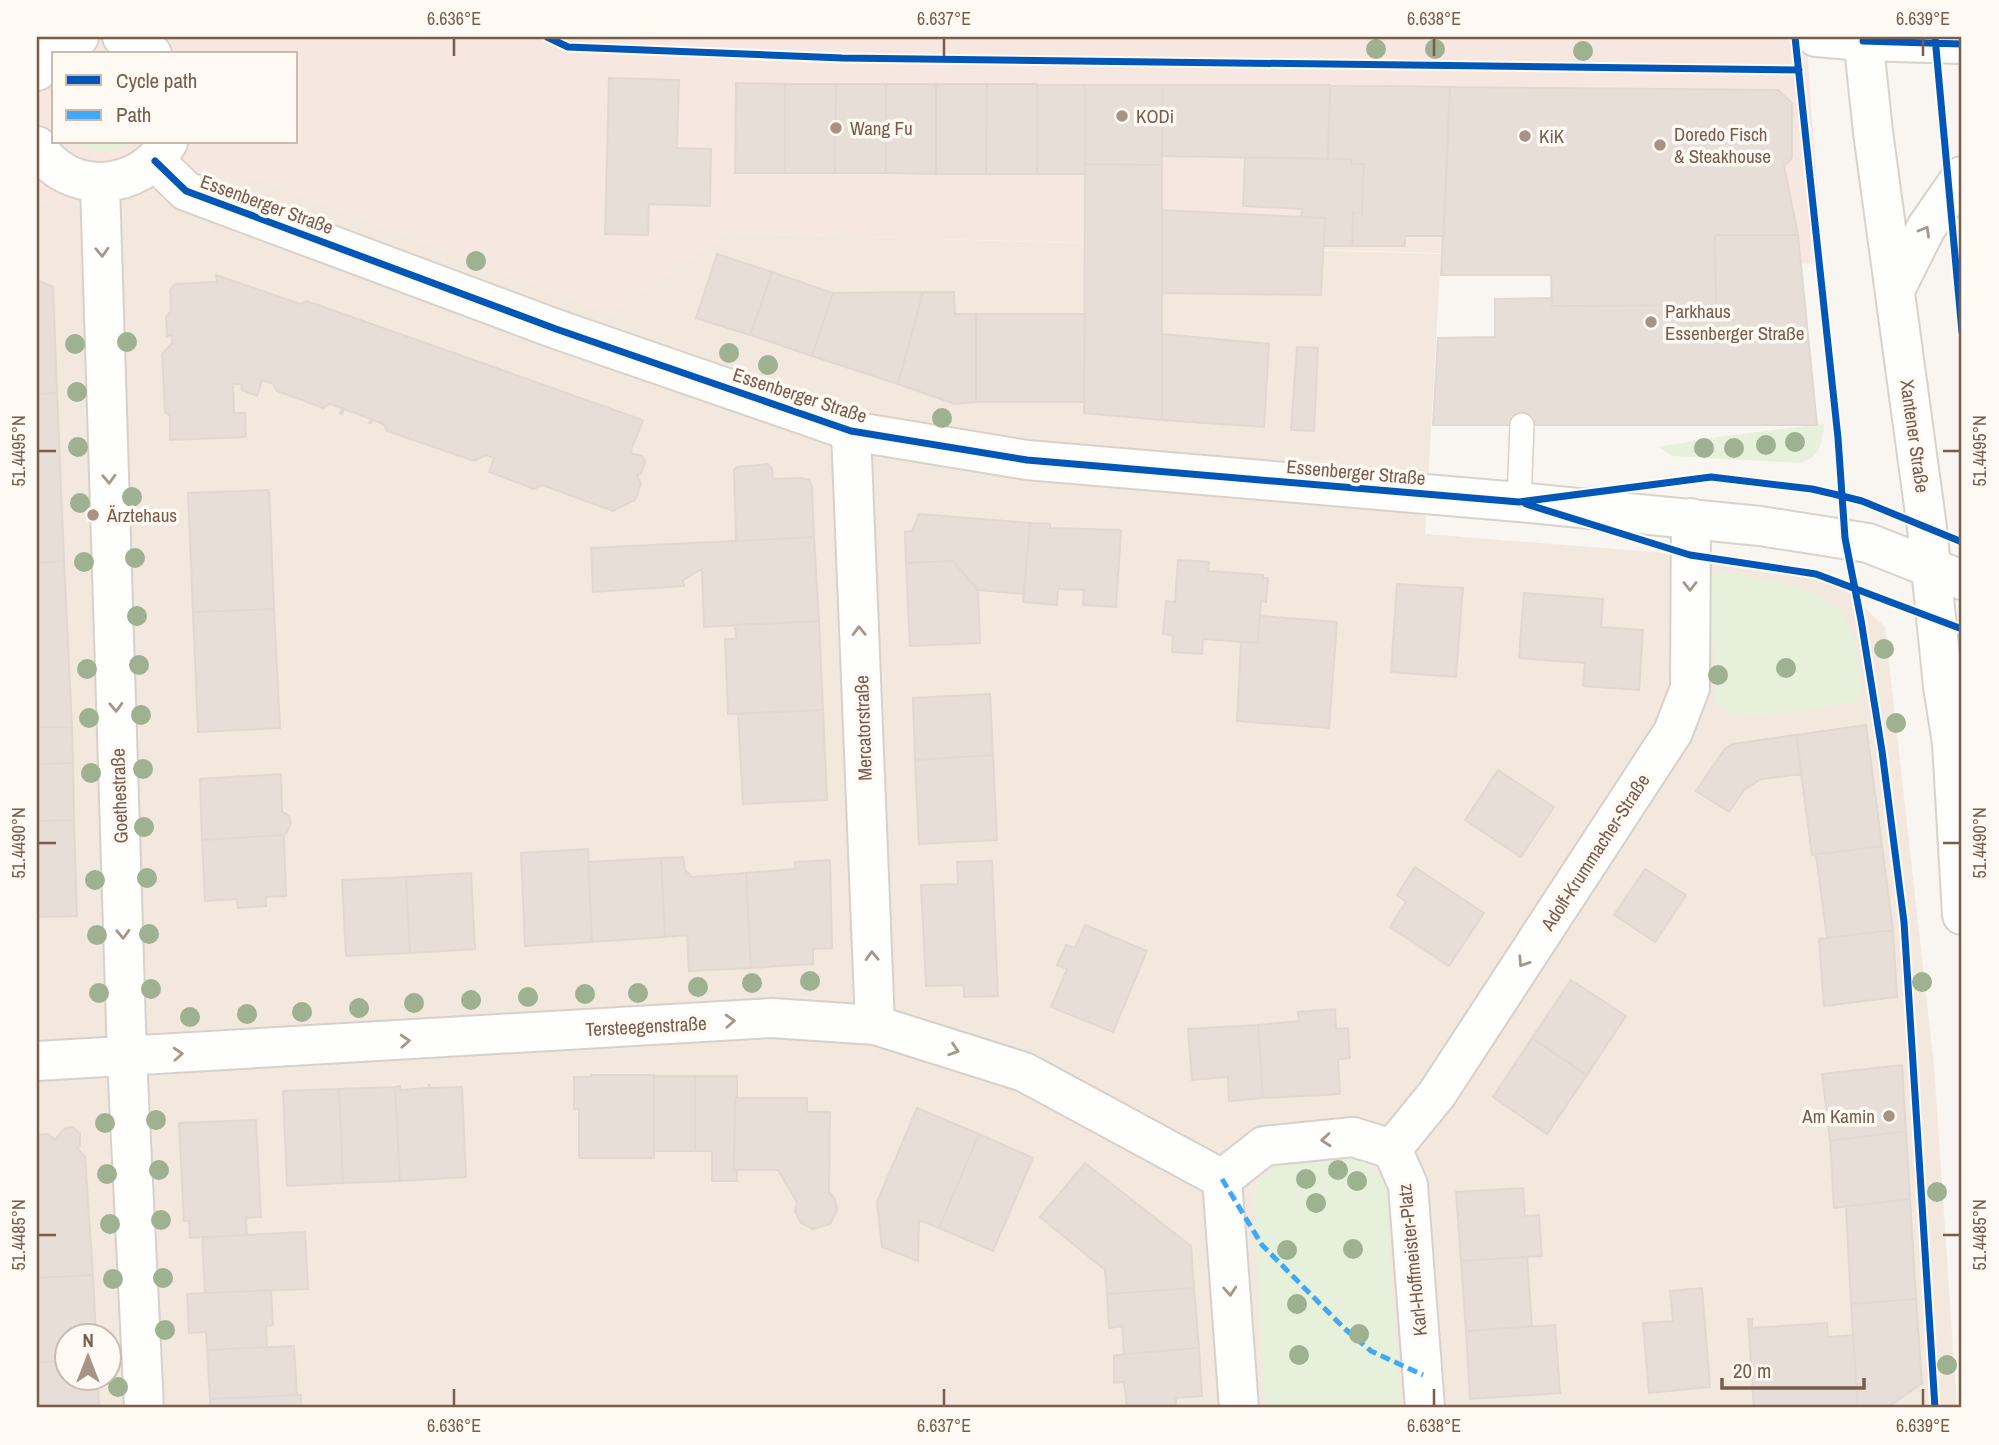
<svg xmlns="http://www.w3.org/2000/svg" width="1999" height="1445" font-family="'Archivo Narrow',sans-serif">
	<style>
		.residential { fill: #f2e8de; fill-rule: evenodd }
		.commercial { fill: #f6e8e1; fill-rule: evenodd }
		.green { fill: #e7f0db }
		.building { fill: #e6ded7; stroke: #e2d8d2; stroke-width: 2 }
		.lines { fill: none; stroke-linecap: round; stroke-linejoin: round }
		.lane-casing { stroke: #d7d1cb; stroke-width: 26 }
		.street-casing { stroke: #d7d1cb; stroke-width: 42 }
		.secondary-casing { stroke: #d9d2cb; stroke-width: 42 }
		.lane { stroke: #fefefd; stroke-width: 23 }
		.street { stroke: #fefefd; stroke-width: 38 }
		.secondary { stroke: #fefefd; stroke-width: 38 }
		.quiet { stroke: #3fa9f5; stroke-width: 5; stroke-dasharray: 10 5; stroke-linecap: butt }
		.cycleway-casing { stroke: #fffaf3; stroke-width: 11 }
		.cycleway { stroke: #0057b8; stroke-width: 7 }
		.tree { fill: #9eb190 }
		.oneway { stroke: #a8958b }
		.ticks { fill: none; stroke: #7a5c4d; stroke-width: 2.5 }
		.poi-dot { fill: #a69286; stroke: #fffaf3; stroke-width: 2.5 }
		.labels { text-anchor: middle; stroke-width: 7; stroke-linejoin: round; paint-order: stroke }
		.poi-label { font-size: 19px; fill: #7a5c4d; stroke: #fffaf3; text-anchor: start }
		.street-label { font-size: 19px; fill: #7a5c4d; stroke: #fffaf3 }
		.neatline { fill: none; stroke: #7a5c4d; stroke-width: 2.5 }
		.ticks-label { font-size: 18px; text-anchor: middle; fill: #7a5c4d }
	</style>
	<rect width="100%" height="100%" fill="#f9f5f0"/>
	<path class="residential" d="M259,179L611,314L727,233L1441,254L1425,534L1690,555L1830,575L1885,627L1934,1066L1957,1408H37V202L60,208ZM66,1336H108V1378H66Z"/>
	<path class="commercial" d="M37,37H1806L1823,264L727,233L611,314L259,179L60,208L37,202ZM54,54H296V142H54Z"/>
	<path class="green" d="M78,142H132C114,154 94,156 78,142Z
		M1824,424C1822,443 1821,457 1800,463L1673,456L1658,447L1725,436Z
		M1718,571C1753,578 1824,584 1844,617C1857,639 1860,671 1862,696L1855,697L1856,703C1825,706 1758,721 1731,713C1723,711 1719,707 1714,700C1715,689 1716,678 1716,667C1715,642 1696,586 1718,571Z
		M1353,1157C1370,1160 1380,1171 1385,1188L1401,1408H1265L1254,1199C1254,1164 1286,1162 1314,1160C1327,1159 1340,1157 1353,1157Z"/>
	<path class="building" d="M609,78L679,80L677,148L711,149L710,206L649,204L648,235L605,234Z
		M736,83L785,84V173H735Z
		M785,84H836L835,173H785Z
		M836,84H886V173H835Z
		M886,84H936V174L886,173Z
		M936,84H987L986,174H936Z
		M987,84H1037V174H986Z
		M1037,84L1085,85V174H1037Z
		M1085,85H1163L1162,165L1085,164Z
		M1163,85H1330L1328,159L1162,156Z
		M1330,85L1450,87L1444,236H1405V246H1352L1353,213L1362,214L1364,164H1351V159H1328Z
		M1450,87L1778,90L1792,103V158L1784,166L1798,235H1715L1716,305L1552,306L1551,275H1441Z
		M1245,157L1351,159V164H1364L1362,214L1353,213L1352,246H1324L1325,218L1301,217L1302,209L1243,206Z
		M1085,164L1162,165V420L1084,413Z
		M1162,210L1325,218L1321,295L1162,293Z
		M1715,235H1798L1817,425H1433L1438,338L1495,337V299L1552,298V306L1716,305Z
		M717,254L772,272L750,335L696,318Z
		M772,272L833,293L812,356L750,335Z
		M216,275L300,304L307,301L643,420L630,453L642,456L645,462L641,474L637,475L641,484L635,500L613,511L542,485L534,489L489,472L494,458L486,455L474,461L387,431L384,424L373,420L369,424L371,419L344,409L342,414L340,413L342,408L330,404L323,408L277,391L273,384L262,380L257,396L242,390L241,384H233L234,413H245L246,437L170,440V416L165,412L162,354L172,343V335L167,336L166,317L171,311L170,290L175,284L217,282Z
		M37,280L53,287L57,393L37,394Z
		M923,292H954L955,314H976V402L955,404L898,384Z
		M923,292L898,384L812,356L833,293Z
		M976,314H1085L1084,402H976Z
		M1162,334L1269,344L1264,427L1162,420Z
		M1297,347L1318,348L1314,431L1291,430Z
		M57,393L64,561L37,563V394Z
		M768,464L772,469L773,479L801,478L809,480L812,487L814,537L736,541L734,470L737,467Z
		M269,490L274,609L193,612L188,493Z
		M919,514L1030,523L1024,594L978,590L953,561L906,563L905,532L912,531Z
		M1030,523L1050,524V528L1121,530L1116,607L1083,605L1084,590L1058,589L1057,605L1023,602Z
		M814,537L819,621L704,627L702,569L683,580L684,586L593,592L591,548Z
		M1178,560L1209,562L1208,571L1263,575V578H1268L1266,602L1261,601L1258,643L1203,639L1202,654L1172,652L1173,635L1163,634L1166,601L1175,602Z
		M64,561L72,727H37V563Z
		M953,561L978,590L980,643L910,646L906,563Z
		M1397,584L1463,588L1456,677L1391,672Z
		M1524,593L1603,599L1601,627L1643,630L1639,690L1583,686L1585,663L1519,658Z
		M274,609L280,728L198,732L193,612Z
		M1260,616L1337,622L1329,728L1237,721L1241,642L1258,643Z
		M819,621L823,710L728,714L725,639H736L735,625Z
		M990,694L993,755L915,760L913,698Z
		M823,710L827,800L743,804L738,714Z
		M1866,725L1882,846L1812,855L1796,735Z
		M37,727H72L73,763L37,764Z
		M1796,735L1802,774L1761,779L1744,790L1729,812L1696,791L1724,750L1732,744Z
		M993,755L997,840L919,844L915,760Z
		M73,763L74,820L37,821V764Z
		M1498,770L1554,807L1521,857L1465,820Z
		M281,774L282,811L289,816L291,823L287,832L284,835L202,840L200,779Z
		M74,820L77,916L37,917V821Z
		M284,835L286,896L266,897V906L238,908L237,899L205,901L202,840Z
		M1882,846L1893,930L1827,938L1816,854Z
		M588,849L592,942L525,946L521,853Z
		M683,857L685,870L692,877L746,873L751,968L689,971L687,935L665,937L661,858Z
		M661,858L665,937L592,942L588,862Z
		M830,860L832,948L813,949V964L751,968L746,873L795,869V862Z
		M992,861L998,996L964,997V985L926,986L921,885L958,884L957,862Z
		M1415,867L1484,913L1449,966L1390,927L1406,902L1397,895Z
		M1645,869L1686,895L1655,942L1614,915Z
		M471,873L475,949L410,953L406,877Z
		M406,877L410,953L346,956L342,880Z
		M1085,925L1147,951L1113,1032L1051,1007L1067,969L1057,965L1066,945L1075,948Z
		M1893,930L1897,997L1824,1006L1819,939Z
		M1571,980L1626,1016L1587,1075L1532,1038Z
		M1335,1009L1336,1029L1348,1028L1350,1058L1338,1059L1340,1094L1263,1098L1258,1025L1299,1021L1298,1012Z
		M1258,1025L1263,1098L1229,1101L1228,1077L1192,1080L1188,1029Z
		M1532,1038L1587,1075L1547,1134L1493,1097Z
		M1902,1065L1906,1131L1830,1141L1822,1074Z
		M591,1075H654V1158H579V1109H574V1077H591Z
		M654,1076H695V1151H654Z
		M695,1076H737V1098H735L734,1170H737V1181H712V1151H695Z
		M429,1084L431,1088L462,1087L466,1177L400,1181L395,1087L400,1086V1090L429,1088Z
		M395,1087L400,1181L343,1183L339,1089Z
		M339,1089L343,1183L287,1186L283,1091Z
		M735,1098H807V1112H830L829,1192L835,1199L837,1210L830,1224L813,1229L801,1223L795,1211L797,1202L778,1170H734Z
		M917,1108L979,1134L939,1228L919,1220L918,1261L882,1247L877,1202Z
		M256,1120L261,1217L246,1218L247,1235L190,1238L189,1221H184L179,1123Z
		M72,1127L80,1133V1146L77,1148L85,1157L93,1275L37,1278V1135L48,1134L55,1140L65,1128Z
		M1906,1131L1910,1199L1834,1208L1830,1141Z
		M979,1134L1033,1158L993,1251L939,1228Z
		M1085,1163L1191,1246L1194,1288L1107,1294L1105,1270L1040,1217Z
		M1523,1188L1525,1216L1539,1215L1542,1256L1461,1261L1456,1192Z
		M1910,1199L1916,1299L1851,1304L1846,1206Z
		M305,1232L308,1289L205,1293L202,1237Z
		M1527,1257L1532,1326L1466,1331L1461,1261Z
		M93,1275L96,1336H66V1361L37,1362V1278Z
		M1194,1288L1199,1348L1124,1354L1122,1326L1109,1328L1107,1294Z
		M1702,1288L1710,1387L1649,1393L1643,1323L1673,1321L1670,1291Z
		M271,1290L273,1325L266,1326L267,1347L207,1350L206,1332L189,1333L187,1294Z
		M1916,1299L1922,1383L1890,1406L1858,1408L1851,1304Z
		M1748,1319H1752V1328L1827,1323L1828,1337L1853,1335L1858,1408H1754Z
		M1555,1325L1560,1393L1470,1399L1466,1331Z
		M294,1346L297,1395L210,1399L207,1350Z
		M1199,1348L1202,1396L1176,1398V1408H1127L1124,1382L1114,1383V1355Z
		M66,1361V1378H98L99,1408H37V1362Z
		M301,1395V1408H210V1399Z"/>
	<g class="lines">
		<g class="lane-casing">
			<path id="lane" d="M1519,502L1522,425"/>
		</g>
		<g class="street-casing">
			<path id="street" d="M100,184L127,1058L144,1408
				M851,431L875,1025
				M37,1061L772,1018L875,1025L1024,1072L1222,1179
				M1392,1149L1437,1094L1673,732L1690,688L1691,518
				M1239,1408L1222,1179L1264,1146L1353,1137L1392,1149L1408,1185L1425,1408"/>
		</g>
		<g class="secondary-casing">
			<path id="secondary" d="M122,37L146,48L152,54
				M1816,37L1863,41L1962,44
				M1863,37L1873,132L1927,528L1943,686L1952,743L1962,915
				M37,71C44,55 62,41 79,37
				M37,146C67,197 141,192 168,142
				M155,161L186,191L556,329L851,431L1027,460L1519,502L1760,526L1868,543L1962,580
				M1895,290L1926,228L1962,176"/>
		</g>
		<use href="#lane" class="lane"/>
		<use href="#street" class="street"/>
		<use href="#secondary" class="secondary"/>
		<path class="quiet" d="M1222,1179L1262,1245L1344,1328L1371,1351L1423,1375"/>
		<g class="cycleway-casing">
			<path id="cycleway" d="M547,37L568,47L842,58L1799,70
				M1795,37L1838,438L1845,538L1861,620L1882,751L1904,922L1935,1408
				M1935,37L1962,332
				M1863,41L1962,44
				M155,161L186,191L556,329L851,431L1027,460L1519,502L1711,477L1812,489L1842,496L1862,501L1962,542
				M1526,504L1690,555L1816,574L1962,629"/>
		</g>
		<use href="#cycleway" class="cycleway"/>
	</g>
	<g class="tree">
		<circle cx="1376" cy="49" r="10"/>
		<circle cx="1435" cy="49" r="10"/>
		<circle cx="1583" cy="51" r="10"/>
		<circle cx="476" cy="261" r="10"/>
		<circle cx="127" cy="342" r="10"/>
		<circle cx="75" cy="344" r="10"/>
		<circle cx="729" cy="353" r="10"/>
		<circle cx="768" cy="365" r="10"/>
		<circle cx="77" cy="392" r="10"/>
		<circle cx="942" cy="418" r="10"/>
		<circle cx="1795" cy="442" r="10"/>
		<circle cx="1766" cy="445" r="10"/>
		<circle cx="78" cy="447" r="10"/>
		<circle cx="1704" cy="448" r="10"/>
		<circle cx="1734" cy="448" r="10"/>
		<circle cx="132" cy="497" r="10"/>
		<circle cx="80" cy="503" r="10"/>
		<circle cx="135" cy="558" r="10"/>
		<circle cx="84" cy="562" r="10"/>
		<circle cx="137" cy="616" r="10"/>
		<circle cx="1884" cy="649" r="10"/>
		<circle cx="139" cy="665" r="10"/>
		<circle cx="1786" cy="668" r="10"/>
		<circle cx="87" cy="669" r="10"/>
		<circle cx="1718" cy="675" r="10"/>
		<circle cx="141" cy="715" r="10"/>
		<circle cx="89" cy="718" r="10"/>
		<circle cx="1896" cy="723" r="10"/>
		<circle cx="143" cy="769" r="10"/>
		<circle cx="91" cy="773" r="10"/>
		<circle cx="144" cy="827" r="10"/>
		<circle cx="147" cy="878" r="10"/>
		<circle cx="95" cy="880" r="10"/>
		<circle cx="149" cy="934" r="10"/>
		<circle cx="97" cy="935" r="10"/>
		<circle cx="810" cy="981" r="10"/>
		<circle cx="1922" cy="982" r="10"/>
		<circle cx="752" cy="983" r="10"/>
		<circle cx="698" cy="987" r="10"/>
		<circle cx="151" cy="989" r="10"/>
		<circle cx="99" cy="993" r="10"/>
		<circle cx="638" cy="993" r="10"/>
		<circle cx="585" cy="994" r="10"/>
		<circle cx="528" cy="997" r="10"/>
		<circle cx="471" cy="1000" r="10"/>
		<circle cx="414" cy="1003" r="10"/>
		<circle cx="359" cy="1008" r="10"/>
		<circle cx="302" cy="1012" r="10"/>
		<circle cx="247" cy="1014" r="10"/>
		<circle cx="190" cy="1017" r="10"/>
		<circle cx="156" cy="1120" r="10"/>
		<circle cx="105" cy="1123" r="10"/>
		<circle cx="159" cy="1170" r="10"/>
		<circle cx="1338" cy="1170" r="10"/>
		<circle cx="107" cy="1174" r="10"/>
		<circle cx="1306" cy="1179" r="10"/>
		<circle cx="1357" cy="1181" r="10"/>
		<circle cx="1937" cy="1192" r="10"/>
		<circle cx="1316" cy="1203" r="10"/>
		<circle cx="161" cy="1220" r="10"/>
		<circle cx="110" cy="1224" r="10"/>
		<circle cx="1353" cy="1249" r="10"/>
		<circle cx="1287" cy="1250" r="10"/>
		<circle cx="163" cy="1278" r="10"/>
		<circle cx="113" cy="1279" r="10"/>
		<circle cx="1297" cy="1304" r="10"/>
		<circle cx="165" cy="1330" r="10"/>
		<circle cx="1359" cy="1334" r="10"/>
		<circle cx="1299" cy="1355" r="10"/>
		<circle cx="1947" cy="1365" r="10"/>
		<circle cx="118" cy="1387" r="10"/>
	</g>
	<defs><path id="oneway-chevron" d="M-2-3.5L2.5 0L-2 3.5" fill="none" stroke-width="1.6" stroke-linecap="round" stroke-linejoin="round" transform="scale(1.75)"/></defs>
	<g class="oneway">
		<use href="#oneway-chevron" transform="translate(1925 231) rotate(-60)"/>
		<use href="#oneway-chevron" transform="translate(102 252) rotate(88)"/>
		<use href="#oneway-chevron" transform="translate(109 479) rotate(88)"/>
		<use href="#oneway-chevron" transform="translate(1690 586) rotate(90)"/>
		<use href="#oneway-chevron" transform="translate(859 631) rotate(-92)"/>
		<use href="#oneway-chevron" transform="translate(116 707) rotate(88)"/>
		<use href="#oneway-chevron" transform="translate(123 934) rotate(88)"/>
		<use href="#oneway-chevron" transform="translate(872 956) rotate(-92)"/>
		<use href="#oneway-chevron" transform="translate(1523 962) rotate(123)"/>
		<use href="#oneway-chevron" transform="translate(730 1021) rotate(-3)"/>
		<use href="#oneway-chevron" transform="translate(405 1041) rotate(-3)"/>
		<use href="#oneway-chevron" transform="translate(954 1050) rotate(18)"/>
		<use href="#oneway-chevron" transform="translate(178 1054) rotate(-3)"/>
		<use href="#oneway-chevron" transform="translate(1326 1140) rotate(175)"/>
		<use href="#oneway-chevron" transform="translate(1230 1291) rotate(86)"/>
	</g>
	<path class="ticks" d="M454,38V56M944,38V56M1434,38V56M1923,38V56M38,451H56M1943,451H1960M38,843H56M1943,843H1960M38,1235H56M1943,1235H1960M454,1389V1406M944,1389V1406M1434,1389V1406M1923,1389V1406"/>
	<g class="poi-dot">
		<circle cx="1122" cy="116" r="7"/>
		<circle cx="836" cy="128" r="7"/>
		<circle cx="1525" cy="136" r="7"/>
		<circle cx="1660" cy="145" r="7"/>
		<circle cx="1651" cy="322" r="7"/>
		<circle cx="93" cy="515" r="7"/>
		<circle cx="1889" cy="1116" r="7"/>
	</g>
	<g class="labels">
		<g class="poi-label">
			<text x="1136" y="123">KODi</text>
			<text x="850" y="135">Wang Fu</text>
			<text x="1674" y="141">Doredo Fisch<tspan x="1674" dy="22">&amp; Steakhouse</tspan></text>
			<text x="1539" y="143">KiK</text>
			<text x="1665" y="318">Parkhaus<tspan x="1665" dy="22">Essenberger Straße</tspan></text>
			<text x="107" y="522">Ärztehaus</text>
			<text x="1875" y="1123" text-anchor="end">Am Kamin</text>
		</g>
		<g class="street-label">
			<text transform="translate(267 204) rotate(20)" y="7">Essenberger Straße</text>
			<text transform="translate(800 395) rotate(18)" y="7">Essenberger Straße</text>
			<text transform="translate(1915 436) rotate(82)" y="7">Xantener Straße</text>
			<text transform="translate(1356 472) rotate(5)" y="7">Essenberger Straße</text>
			<text transform="translate(863 728) rotate(-92)" y="7">Mercatorstraße</text>
			<text transform="translate(119 796) rotate(-92)" y="7">Goethestraße</text>
			<text transform="translate(1595 852) rotate(-57)" y="7">Adolf-Krummacher-Straße</text>
			<text transform="translate(646 1026) rotate(-3)" y="7">Tersteegenstraße</text>
			<text transform="translate(1412 1260) rotate(-96)" y="7">Karl-Hoffmeister-Platz</text>
		</g>
	</g>
	<rect width="1999" height="1445" fill="none" stroke="#fffaf3" stroke-width="77"/>
	<rect x="52" y="52" width="245" height="91" fill="#fffaf3" stroke="#cabbb1" stroke-width="2"/>
	<rect x="66" y="75" width="35" height="10" fill="#0057b8" stroke="#cabbb1" stroke-width="2"/>
	<text x="116" y="88" font-size="21" fill="#7a5c4d">Cycle path</text>
	<rect x="66" y="110" width="35" height="10" fill="#3fa9f5" stroke="#cabbb1" stroke-width="2"/>
	<text x="116" y="122" font-size="21" fill="#7a5c4d">Path</text>
	<g transform="translate(88 1357)"><circle r="33" fill="#fffaf3" stroke="#cabbb1" stroke-width="2"/>
	<path d="M0-5L12 26L0 18L-12 26Z" fill="#a69286"/>
	<text y="-10" font-size="19" font-weight="bold" text-anchor="middle" fill="#7a5c4d">N</text>
	</g>
	<path d="M1722 1378v10h142v-10" fill="none" stroke="#7a5c4d" stroke-width="3.5"/>
	<text x="1733" y="1378" font-size="21" fill="#7a5c4d" stroke="#fffaf3" stroke-width="5" paint-order="stroke">20 m</text>
	<rect x="38" y="38" width="1922" height="1368" class="neatline"/>
	<g class="ticks-label">
		<text x="454" y="25">6.636°E</text>
		<text x="944" y="25">6.637°E</text>
		<text x="1434" y="25">6.638°E</text>
		<text x="1923" y="25">6.639°E</text>
		<text transform="translate(19 451) rotate(-90)" y="6">51.4495°N</text>
		<text transform="translate(1980 451) rotate(-90)" y="6">51.4495°N</text>
		<text transform="translate(19 843) rotate(-90)" y="6">51.4490°N</text>
		<text transform="translate(1980 843) rotate(-90)" y="6">51.4490°N</text>
		<text transform="translate(19 1235) rotate(-90)" y="6">51.4485°N</text>
		<text transform="translate(1980 1235) rotate(-90)" y="6">51.4485°N</text>
		<text x="454" y="1432">6.636°E</text>
		<text x="944" y="1432">6.637°E</text>
		<text x="1434" y="1432">6.638°E</text>
		<text x="1923" y="1432">6.639°E</text>
	</g>
</svg>
